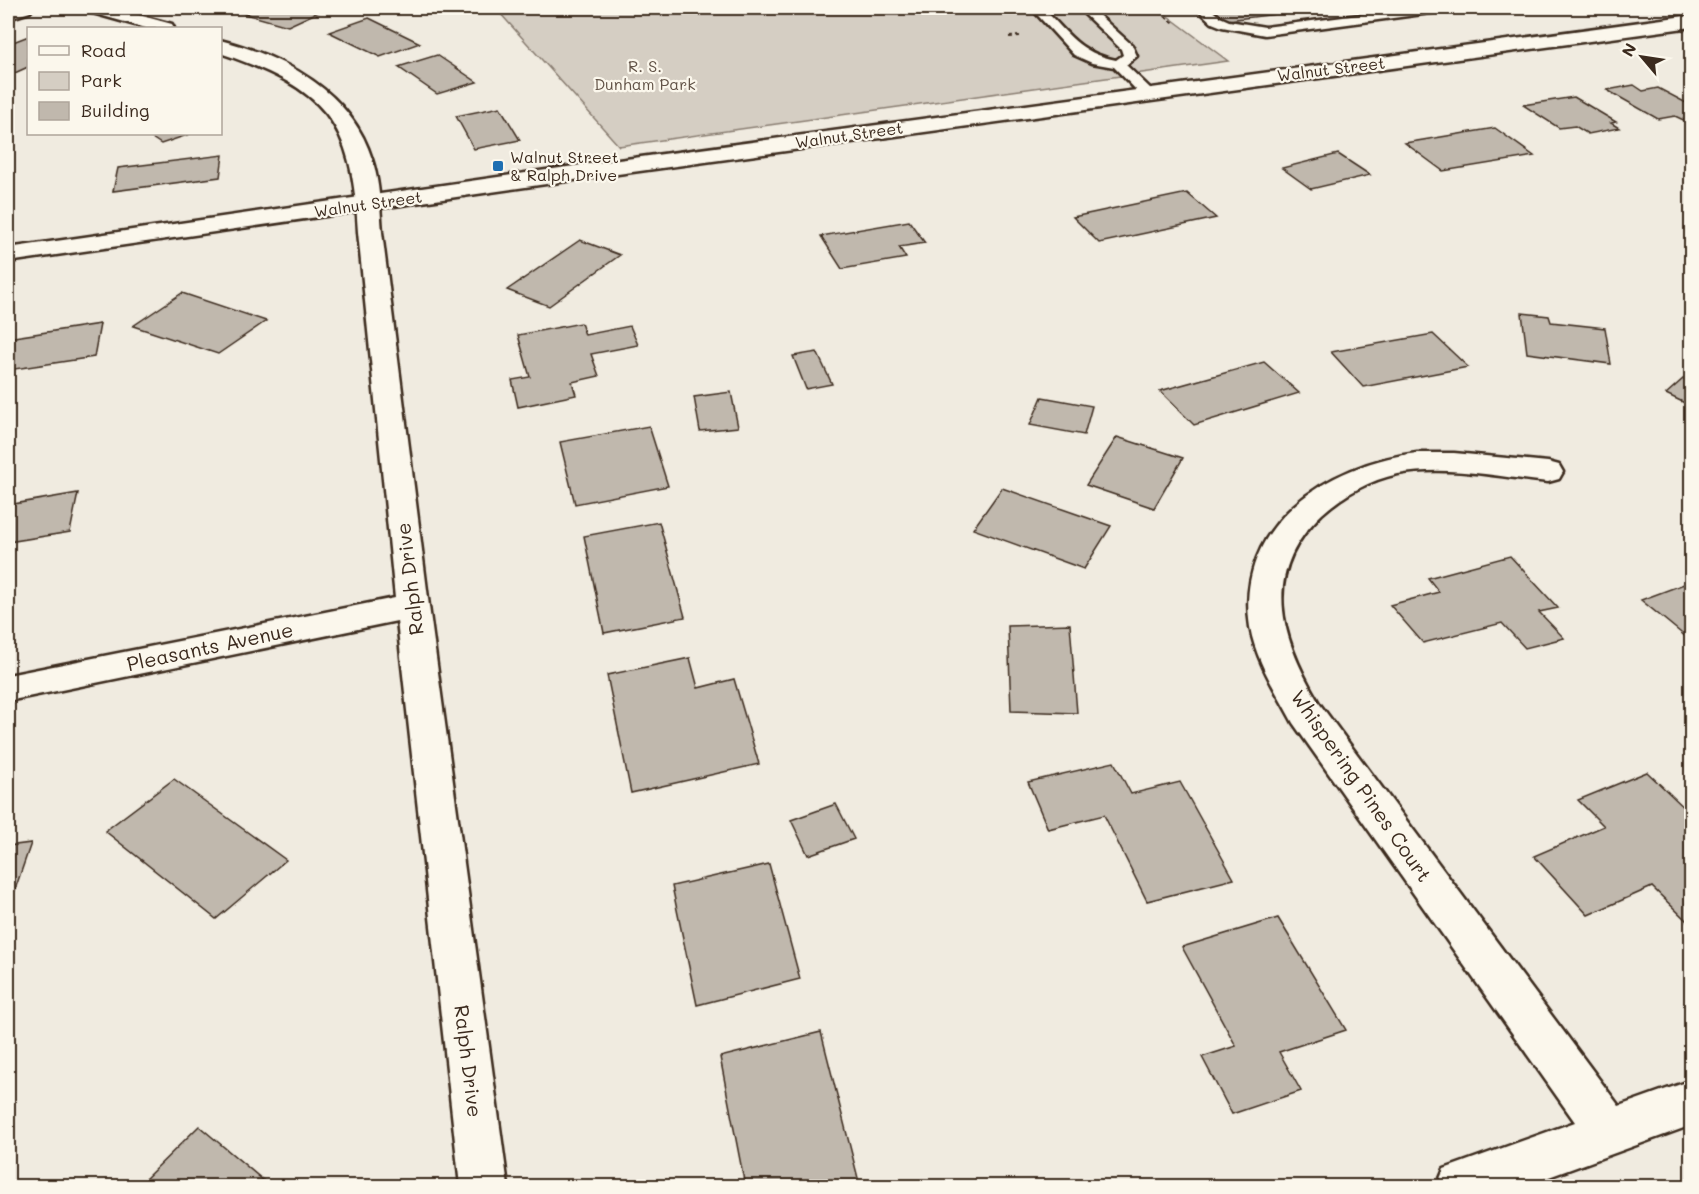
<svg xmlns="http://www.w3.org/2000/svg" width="1699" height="1194" font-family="Mali,sans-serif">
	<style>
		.green { fill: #d5cec3; stroke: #887c70; stroke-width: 1.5 }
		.building { fill: #c0b8ad; stroke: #3b2a1e; stroke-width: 1.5 }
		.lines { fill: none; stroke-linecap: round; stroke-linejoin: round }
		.lane-casing { stroke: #3b2a1e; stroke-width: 5 }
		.street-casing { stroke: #3b2a1e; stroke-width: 5 }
		.secondary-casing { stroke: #3b2a1e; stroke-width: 5 }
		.path { stroke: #3b2a1e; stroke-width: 2; stroke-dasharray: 4 3; stroke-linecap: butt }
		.lane { fill: #fbf7ec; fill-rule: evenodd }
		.street { fill: #fbf7ec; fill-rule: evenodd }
		.secondary { fill: #fbf7ec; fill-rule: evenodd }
		.poi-dot { fill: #1f6fb2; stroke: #fbf7ec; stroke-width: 2 }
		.labels { text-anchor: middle; stroke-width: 4.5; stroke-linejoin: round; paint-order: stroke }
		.far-park-label { font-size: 16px; fill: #625347; stroke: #fbf7ec }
		.far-street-label { font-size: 16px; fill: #3b2a1e; stroke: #fbf7ec }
		.far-poi-label { font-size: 16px; fill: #3b2a1e; stroke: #fbf7ec; text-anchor: start }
		.street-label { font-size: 20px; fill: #3b2a1e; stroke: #fbf7ec }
	</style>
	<rect width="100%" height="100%" fill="#f0ebe0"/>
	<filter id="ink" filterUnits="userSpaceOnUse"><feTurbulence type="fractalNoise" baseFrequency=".0167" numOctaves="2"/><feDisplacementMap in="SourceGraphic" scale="12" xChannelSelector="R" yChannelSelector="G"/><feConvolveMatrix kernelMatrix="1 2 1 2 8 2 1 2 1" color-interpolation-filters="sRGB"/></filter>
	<g filter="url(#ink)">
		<path class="green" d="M507,8H1157L1228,61L619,146L499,12Z"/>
		<path class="building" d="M259,8H327L288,26L245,14Z
			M1211,8H1327L1228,20Z
			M369,18L420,43L380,57L329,32Z
			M26,37H28V67L8,76V44Z
			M437,55L477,82L437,94L398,67Z
			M1634,85L1643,91L1658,88L1692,106V124L1675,116L1658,119L1607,90Z
			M1574,97L1616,122L1611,123L1619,128L1588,134L1575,126L1559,128L1523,105Z
			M500,107L520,140L474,149L456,116Z
			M1495,128L1534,156L1443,171L1405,143Z
			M146,134H190L161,144Z
			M1338,154L1370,175L1311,189L1282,168Z
			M223,155L220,177L113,191L118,168Z
			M1187,193L1216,218L1099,243L1073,217Z
			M909,221L925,243L899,247L906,258L842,269L821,236Z
			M580,240L620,255L549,306L507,290Z
			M182,293L266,321L218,354L133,326Z
			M1522,313L1549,316L1551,322L1605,328L1611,364L1527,353Z
			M581,323L585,335L630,326L638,345L591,354L599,376L572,382L576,395L518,407L512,380L530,377L518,335Z
			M100,324L94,357L8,370V338Z
			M1433,334L1468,367L1363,387L1331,352Z
			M817,352L832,384L806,389L793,356Z
			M1264,362L1299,393L1194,425L1160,391Z
			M1692,371V400L1687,404L1666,394Z
			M731,392L738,427L700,431L694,397Z
			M1042,397L1092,406L1084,435L1030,425Z
			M649,426L668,486L575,504L560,442Z
			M1117,437L1183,458L1154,508L1086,485Z
			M1002,488L1111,526L1084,569L973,529Z
			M78,493L70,532L8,542V505Z
			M659,522L685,617L604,633L584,536Z
			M1510,556L1558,608L1539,612L1564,638L1525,648L1502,623L1423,643L1390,605L1439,592L1428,578Z
			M1692,581V642L1641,600Z
			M1070,624L1077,713L1011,711L1008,626Z
			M690,658L698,688L734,679L759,764L631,793L607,675Z
			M1114,762L1131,794L1180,782L1234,879L1147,901L1104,815L1048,829L1028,782Z
			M1647,772L1692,815V919L1687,921L1652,887L1588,915L1534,856L1604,826L1578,800Z
			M174,779L286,860L216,919L105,831Z
			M836,804L854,839L808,855L791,820Z
			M31,843L9,907H8V846Z
			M769,864L800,979L697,1005L672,886Z
			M1278,918L1346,1030L1279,1052L1301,1091L1232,1114L1202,1057L1236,1046L1182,947Z
			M821,1032L860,1186H745L720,1057Z
			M199,1126L270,1186H138Z"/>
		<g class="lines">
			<g class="lane-casing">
				<path id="lane" d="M1031,8H1043C1068,33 1079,53 1116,60L1123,55L1121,49L1078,8H1091L1132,45L1137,56L1126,65L1152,90L1154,93L1152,96H1142L1114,67L1092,63L1074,55Z
					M1196,8H1209L1220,17L1229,21L1265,27L1414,8H1444L1438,12L1265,35L1222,27L1212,23Z"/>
			</g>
			<g class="street-casing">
				<path id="street" d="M8,8H33L30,12L8,19Z
					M86,8H113L172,24L174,28H146L89,12Z
					M220,40C286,57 351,92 372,159C380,183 380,208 382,232L429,606L508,1186H460L397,621L8,701V675L395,598L358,232C353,120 325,89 220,53Z
					M1417,453H1454L1548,462L1559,465L1563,472L1559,479L1548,482C1499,477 1447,465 1398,474C1370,480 1343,495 1322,514C1260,573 1280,637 1319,703L1619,1106L1692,1080V1125L1524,1186H1437L1444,1169L1575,1122L1293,723C1277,693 1256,661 1250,627C1234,525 1327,464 1417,453Z"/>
			</g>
			<g class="secondary-casing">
				<path id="secondary" d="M1692,15V27L574,180L8,262V248L574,166Z"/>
			</g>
			<path class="path" d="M1153,8L1176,24
				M1009,37L1020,36"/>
			<use href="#lane" class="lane"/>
			<use href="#street" class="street"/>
			<use href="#secondary" class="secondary"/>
		</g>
	</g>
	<rect class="poi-dot" x="492" y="160" width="12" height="12" rx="3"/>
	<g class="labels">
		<g class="far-park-label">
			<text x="645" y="72">R. S.<tspan x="645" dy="18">Dunham Park</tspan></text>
		</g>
		<g class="far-street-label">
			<text transform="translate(1331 69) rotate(-7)" y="6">Walnut Street</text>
			<text transform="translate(849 135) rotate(-8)" y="6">Walnut Street</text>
			<text transform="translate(368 204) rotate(-8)" y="6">Walnut Street</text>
		</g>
		<g class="far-poi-label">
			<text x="510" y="163">Walnut Street<tspan x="510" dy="18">&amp; Ralph Drive</tspan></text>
		</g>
		<g class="street-label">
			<text transform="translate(410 579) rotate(-97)" y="7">Ralph Drive</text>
			<text transform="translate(210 647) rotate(-12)" y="7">Pleasants Avenue</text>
			<text transform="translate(1361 786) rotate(55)" y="7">Whispering Pines Court</text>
			<text transform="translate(468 1061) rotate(83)" y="7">Ralph Drive</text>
		</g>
	</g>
	<rect width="1699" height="1194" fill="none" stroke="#fbf7ec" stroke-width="30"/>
	<rect x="15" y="15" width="1669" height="1164" fill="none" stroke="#3b2a1e" stroke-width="2" filter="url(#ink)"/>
	<rect x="27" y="27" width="195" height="108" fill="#fbf7ec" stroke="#aea59a" stroke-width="1.5"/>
	<rect x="39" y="46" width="30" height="9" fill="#fbf7ec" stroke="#aea59a" stroke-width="1.5"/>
	<text x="81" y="57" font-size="18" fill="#3b2a1e">Road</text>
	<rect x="39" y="72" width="30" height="18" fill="#d5cec3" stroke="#aea59a" stroke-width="1.5"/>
	<text x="81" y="87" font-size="18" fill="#3b2a1e">Park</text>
	<rect x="39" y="102" width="30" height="18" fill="#c0b8ad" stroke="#aea59a" stroke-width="1.5"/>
	<text x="81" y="117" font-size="18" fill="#3b2a1e">Building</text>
	<g transform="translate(1642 57) rotate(299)" stroke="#fbf7ec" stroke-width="4.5" paint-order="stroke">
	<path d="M0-4.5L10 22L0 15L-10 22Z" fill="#3b2a1e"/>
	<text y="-9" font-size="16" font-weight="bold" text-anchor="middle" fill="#3b2a1e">N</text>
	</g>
</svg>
